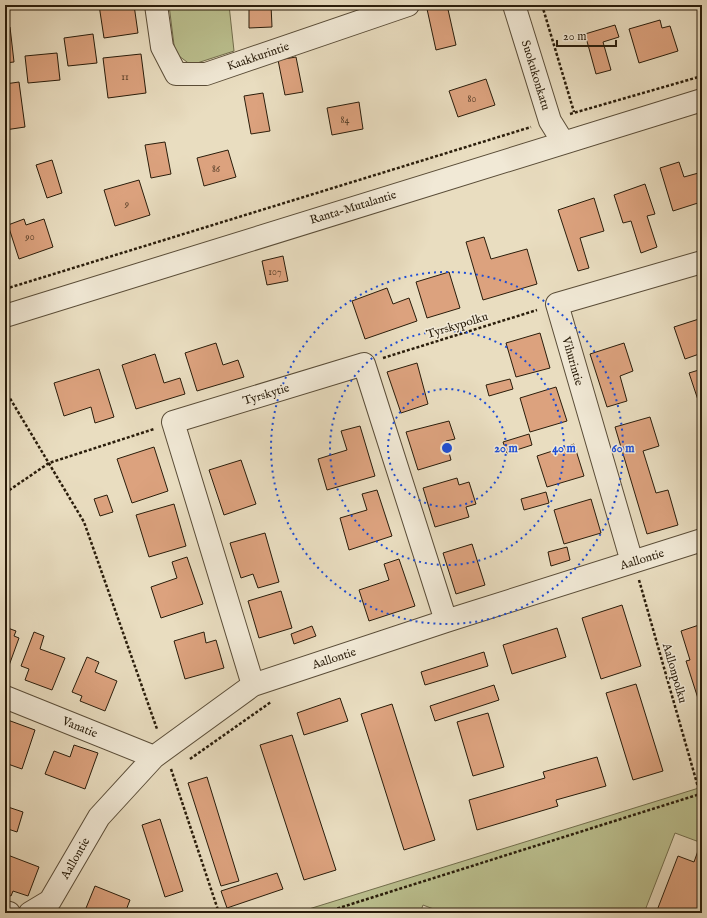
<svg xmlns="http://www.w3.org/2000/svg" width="707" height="918" font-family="'IM FELL English',serif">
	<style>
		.green { fill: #bbc08f; stroke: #726e4d }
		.building { fill: #dca27e; stroke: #2a1d0b }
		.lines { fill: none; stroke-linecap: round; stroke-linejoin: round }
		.minor-casing { stroke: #5a4d38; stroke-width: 24 }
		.path { stroke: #2a1d0b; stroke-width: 2.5; stroke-dasharray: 3 2; stroke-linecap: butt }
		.minor { stroke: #f1e9d6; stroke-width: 22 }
		.ring { fill: none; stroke: #1d4ed8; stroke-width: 2; stroke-dasharray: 2 4 }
		.labels { text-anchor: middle; stroke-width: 3; stroke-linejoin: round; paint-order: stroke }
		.number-label { font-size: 10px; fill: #563e28 }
		.street-label { font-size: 12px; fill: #2a1d0b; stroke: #f1e9d6 }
		.centre { fill: #1d4ed8; stroke: #f1e9d6; stroke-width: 2 }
		.ring-label { font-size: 12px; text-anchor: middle; font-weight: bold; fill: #1d4ed8; stroke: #f1e9d6; stroke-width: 3; stroke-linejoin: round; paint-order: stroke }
	</style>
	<rect width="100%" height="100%" fill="#e9ddc0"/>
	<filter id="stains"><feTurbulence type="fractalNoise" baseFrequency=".005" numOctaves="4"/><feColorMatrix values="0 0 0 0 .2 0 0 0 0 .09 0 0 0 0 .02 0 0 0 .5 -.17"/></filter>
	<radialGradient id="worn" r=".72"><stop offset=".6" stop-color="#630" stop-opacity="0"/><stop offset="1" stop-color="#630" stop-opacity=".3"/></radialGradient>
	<path class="green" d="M169,5H229L234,51L191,65L175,53Z
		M702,787V843L675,833L644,913H444L423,905L420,913H296Z"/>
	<path class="building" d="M99,5H134L138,33L104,38Z
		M249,5H271L272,27L249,28Z
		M447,5L456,45L436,50L427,9Z
		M660,20L662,28L670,26L678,51L639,63L629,29Z
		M615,25L619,37L603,42L611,70L596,74L585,34Z
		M5,27H10L14,62L5,63Z
		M93,34L97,63L68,66L64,38Z
		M57,53L60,80L28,83L25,56Z
		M141,54L146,93L108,98L103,58Z
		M296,57L303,92L285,95L278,60Z
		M486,79L495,105L458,117L449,91Z
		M19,82L25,127L5,130V84Z
		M263,93L270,131L251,134L244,96Z
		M359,102L363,129L332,135L327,108Z
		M165,142L171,174L151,178L145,145Z
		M228,150L236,177L204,186L197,158Z
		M52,160L62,193L47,198L36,165Z
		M679,162L684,177L702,172V206L701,202L673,211L660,168Z
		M139,180L150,215L115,226L104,190Z
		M645,184L655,214L647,216L657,247L641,253L631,221L623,223L614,195Z
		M594,198L604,231L580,238L589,268L578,271L558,210Z
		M24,219L26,225L44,219L53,247L19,259L8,225Z
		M484,237L491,259L527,249L537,284L483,300L466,242Z
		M283,256L288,281L267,285L262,261Z
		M449,272L460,308L427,318L416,282Z
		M387,288L393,304L409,298L417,321L365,339L352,301Z
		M702,318V353L685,359L674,327Z
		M540,333L550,368L516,377L506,343Z
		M216,343L223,365L238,360L244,377L197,391L185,353Z
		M624,343L633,371L620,376L627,401L607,407L590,354Z
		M155,354L164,383L180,378L185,394L136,409L122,365Z
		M417,363L428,404L401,413L387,372Z
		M99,369L114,417L95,423L91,407L64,416L54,383Z
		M702,369V405L700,406L689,373Z
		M510,379L513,389L489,396L486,385Z
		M556,387L567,421L530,432L520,398Z
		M650,417L659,446L643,451L656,493L668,490L678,525L647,534L615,427Z
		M449,421L455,439L446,441L451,460L418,470L406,432Z
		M360,426L375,476L327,490L318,459L347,450L341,431Z
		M529,434L532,445L507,453L503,442Z
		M574,444L584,476L547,487L537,456Z
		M154,447L168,491L132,503L117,459Z
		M241,460L256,504L224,515L209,470Z
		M457,478L459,485L469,482L476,504L466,507L469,517L435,527L423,488Z
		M377,490L392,536L349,550L340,518L367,510L362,494Z
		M546,492L549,503L524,510L521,499Z
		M107,495L113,512L100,516L94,499Z
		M591,499L601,533L564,544L554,510Z
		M174,504L186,546L149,557L136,515Z
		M265,533L279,582L258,588L253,574L241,578L230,543Z
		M472,544L485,585L456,594L443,553Z
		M567,547L570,560L551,566L548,552Z
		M187,557L203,604L161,618L151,587L177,578L172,562Z
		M399,559L415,606L369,621L359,590L389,580L384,564Z
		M281,591L292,628L259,638L248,601Z
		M622,605L641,666L601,679L582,618Z
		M702,624V711L686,661L690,660L681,631Z
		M312,626L316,636L294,644L291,634Z
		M5,627L16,631L14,636L19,638L7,671H5Z
		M557,628L566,657L512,674L503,645Z
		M34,632L44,636L40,649L65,658L52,690L25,680L29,669L21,666Z
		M204,632L206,643L216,640L224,668L185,679L174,641Z
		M484,652L488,666L425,685L421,672Z
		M87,657L99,662L95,672L117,681L105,711L80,701L82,696L72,692Z
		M636,684L663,771L633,780L606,693Z
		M494,685L499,700L435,721L430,706Z
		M340,698L348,721L304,735L297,713Z
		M392,704L435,840L404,850L361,714Z
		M488,713L504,767L473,776L457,722Z
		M5,719L35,730L22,769L5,763Z
		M292,735L336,870L304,880L260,745Z
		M74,745L98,753L85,789L45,774L54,751L70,757Z
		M597,757L606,786L556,800L558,806L477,830L469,800L545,778L543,772Z
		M207,777L239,881L221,886L188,783Z
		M5,806L23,812L17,832L5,828Z
		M160,819L183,891L165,897L142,825Z
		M699,848L702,849V902L698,913H656L678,856L694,862Z
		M5,854L39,867L28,896L13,891L11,896L5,894Z
		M277,873L283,889L227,908L221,891Z
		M95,886L130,900L125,913H84Z"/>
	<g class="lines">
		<g class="minor-casing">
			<path id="minor" d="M156,5L162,47L176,74H206L408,5
				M514,5L550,121L563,142
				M5,316L702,100
				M632,562L557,304L702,262
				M253,685L173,422L364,364L446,621
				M5,697L154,757
				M5,912L9,913
				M30,913L50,901L99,817L154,757L253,685L446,621L702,540"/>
		</g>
		<path class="path" d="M542,5L574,112
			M570,114L702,76
			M5,289L531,127
			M383,358L537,310
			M5,390L84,522L157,729
			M5,493L49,463L154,429
			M639,580L700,794
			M190,759L271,702
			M171,769L219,913
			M323,913L700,794H702"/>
		<use href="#minor" class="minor"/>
	</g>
	<g class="ring">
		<circle cx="447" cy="448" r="59"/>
		<circle cx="447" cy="448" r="117"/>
		<circle cx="447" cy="448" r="176"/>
	</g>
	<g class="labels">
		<g class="number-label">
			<text x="125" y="80">11</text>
			<text x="472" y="102">80</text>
			<text x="345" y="123">84</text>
			<text x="216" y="172">86</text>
			<text x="127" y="207">9</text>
			<text x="30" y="240">90</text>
			<text x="275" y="275">107</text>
		</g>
		<g class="street-label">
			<text transform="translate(258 56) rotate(-19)" y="4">Kaakkurintie</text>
			<text transform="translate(536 75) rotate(73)" y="4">Suokukonkatu</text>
			<text transform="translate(353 207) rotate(-17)" y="4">Ranta-Mutalantie</text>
			<text transform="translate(457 325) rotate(-17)" y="4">Tyrskypolku</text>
			<text transform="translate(573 361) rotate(74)" y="4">Vihurintie</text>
			<text transform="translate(266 394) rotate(-17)" y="4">Tyrskytie</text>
			<text transform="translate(642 559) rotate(-17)" y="4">Aallontie</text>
			<text transform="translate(334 658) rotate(-18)" y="4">Aallontie</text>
			<text transform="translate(675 673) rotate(74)" y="4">Aallonpolku</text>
			<text transform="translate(80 727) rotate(22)" y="4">Vanatie</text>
			<text transform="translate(75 858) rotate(-60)" y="4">Aallontie</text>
		</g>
	</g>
	<circle cx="447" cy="448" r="6" class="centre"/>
	<g class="ring-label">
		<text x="506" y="452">20 m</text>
		<text x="564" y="452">40 m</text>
		<text x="623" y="452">60 m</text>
	</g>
	<rect width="707" height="918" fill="none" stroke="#e9ddc0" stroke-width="20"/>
	<rect x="6" y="6" width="695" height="906" fill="none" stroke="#2a1d0b" stroke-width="2"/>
	<rect x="10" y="10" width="687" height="898" fill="none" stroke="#2a1d0b"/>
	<path d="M557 40v6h59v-6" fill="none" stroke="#2a1d0b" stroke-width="2"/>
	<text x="563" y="40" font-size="12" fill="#2a1d0b" stroke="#f1e9d6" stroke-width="3" paint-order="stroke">20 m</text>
	<rect width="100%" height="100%" filter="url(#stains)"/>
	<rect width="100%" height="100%" fill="url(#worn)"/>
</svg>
